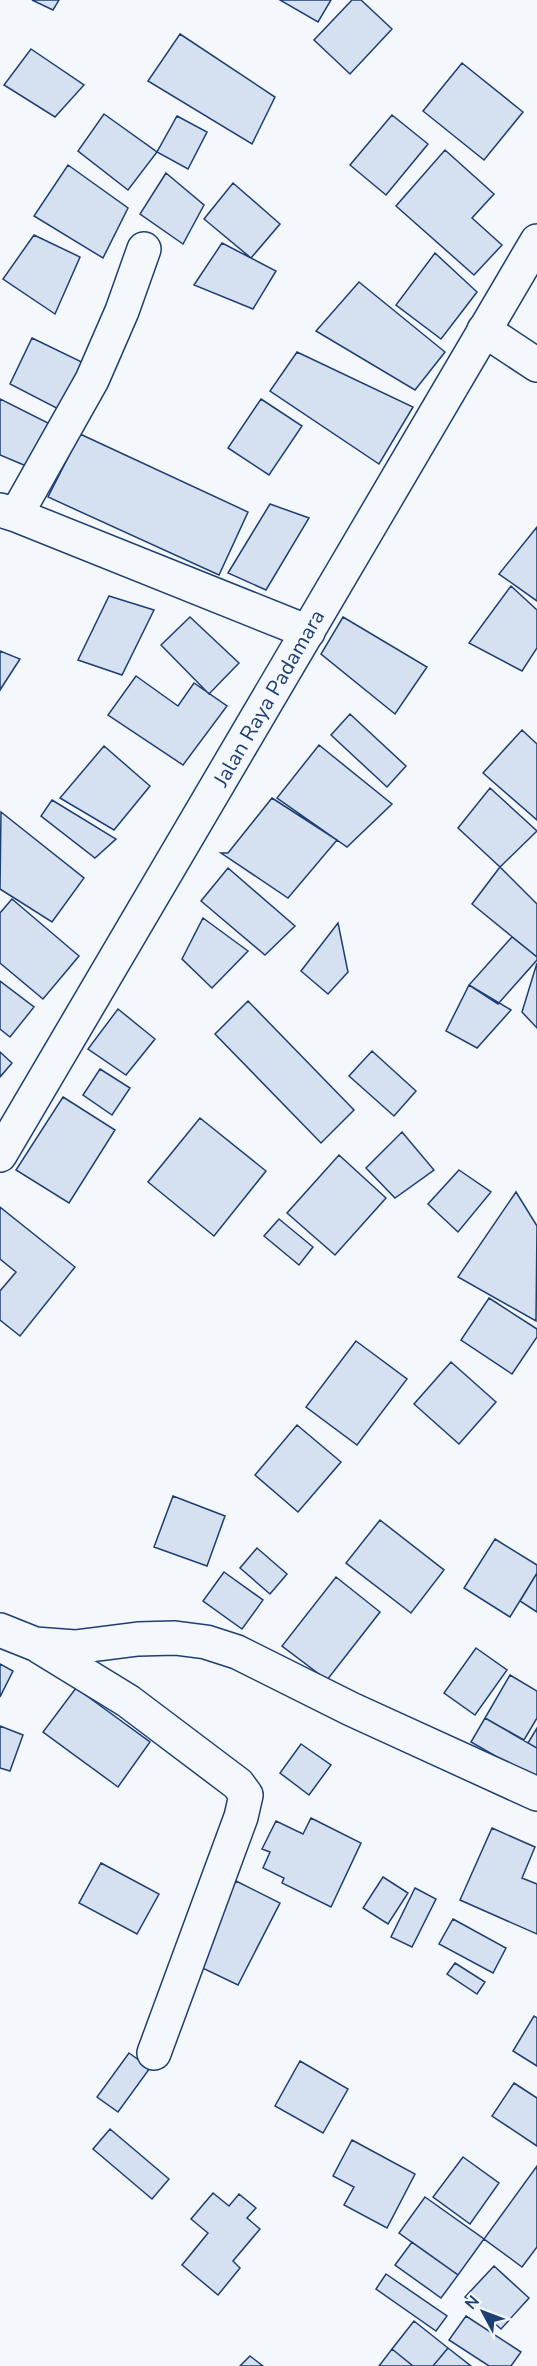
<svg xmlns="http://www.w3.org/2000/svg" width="537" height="2366" font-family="'Nunito Sans',sans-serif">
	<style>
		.building { fill: #d5e0f0; stroke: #1d3f73; stroke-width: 1.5 }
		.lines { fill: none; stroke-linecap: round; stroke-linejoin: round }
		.minor-casing { stroke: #1d3f73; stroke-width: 36 }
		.major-casing { stroke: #1d3f73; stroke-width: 36 }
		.minor { stroke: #f4f7fb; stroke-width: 33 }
		.major { stroke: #f4f7fb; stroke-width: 33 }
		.labels { text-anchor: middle; stroke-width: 4.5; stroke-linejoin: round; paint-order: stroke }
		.street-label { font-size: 21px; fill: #1d3f73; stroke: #f4f7fb }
	</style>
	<rect width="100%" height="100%" fill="#f4f7fb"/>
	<path class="building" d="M32,0H59L53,10Z
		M280,0H331L318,22Z
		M352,0H361L392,29L350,74L314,40Z
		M180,34L275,97L252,144L148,81Z
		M31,49L84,85L55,117L4,85Z
		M462,63L523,112L484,160L423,111Z
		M104,114L157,152L128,190L78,151Z
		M392,115L428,144L386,195L350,165Z
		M177,116L207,132L188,169L157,152Z
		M445,150L494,194L472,218L502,245L474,275L396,206Z
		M68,165L128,208L103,258L34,216Z
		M166,173L204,205L183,244L140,214Z
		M233,183L280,224L251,258L204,219Z
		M34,235L80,257L55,314L3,279Z
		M222,243L276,271L253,309L194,285Z
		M435,253L477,292L441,339L396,305Z
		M359,282L445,352L415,390L316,331Z
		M32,338L88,365L68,414L10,384Z
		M297,352L413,407L379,464L270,391Z
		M0,399L58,428L31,468L0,455Z
		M261,399L302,426L269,475L228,448Z
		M80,434L248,512L219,575L48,497Z
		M270,504L309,518L266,590L228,573Z
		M537,527V601L499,574Z
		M511,586L537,610V648L522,671L469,643Z
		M109,596L154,610L122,675L78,660Z
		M190,617L239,663L209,694L161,645Z
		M343,617L427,667L395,714L321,654Z
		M0,651L20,659L0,690Z
		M136,676L178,706L194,683L227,706L183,765L108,715Z
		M350,714L406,766L387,787L331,735Z
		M522,730L537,744V820L483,773Z
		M319,745L392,804L347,847L277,798Z
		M104,746L150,786L114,830L60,798Z
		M490,788L537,831L500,867L458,828Z
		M272,798L337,840L288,898L221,853H228Z
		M52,800L116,839L95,858L41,816Z
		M1,812L84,878L52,922L0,889Z
		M500,867L537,904V957L472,904Z
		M228,868L295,926L265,955L201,901Z
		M12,899L79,956L43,999L0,963V913Z
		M203,918L248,951L212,988L182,959Z
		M338,923L348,972L328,994L301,971Z
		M512,937L537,957V960L498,1004L469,985Z
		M537,963V1028L522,1012Z
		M0,981L34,1007L10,1037L0,1029Z
		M469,985L511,1010L477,1048L446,1031Z
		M248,1001L354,1110L321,1143L215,1034Z
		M118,1009L155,1039L126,1075L88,1049Z
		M372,1051L416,1091L394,1116L349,1076Z
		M0,1052L12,1063L0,1077Z
		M100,1069L130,1088L112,1115L83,1095Z
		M63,1097L115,1130L69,1203L16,1170Z
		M200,1118L266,1171L214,1236L148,1182Z
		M402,1132L434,1170L395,1198L366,1168Z
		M339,1155L386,1198L335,1255L287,1213Z
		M459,1170L491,1192L458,1232L428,1204Z
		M516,1192L537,1226L536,1321L458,1277Z
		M0,1207L75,1267L20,1336L0,1320V1291L16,1272L0,1259Z
		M279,1219L313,1247L299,1265L264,1236Z
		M489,1298L537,1329V1337L512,1374L461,1340Z
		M356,1341L407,1379L357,1445L306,1407Z
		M451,1362L496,1402L459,1444L414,1404Z
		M297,1425L341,1462L298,1512L255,1475Z
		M173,1496L225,1516L207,1566L154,1547Z
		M380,1520L444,1570L411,1613L346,1563Z
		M495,1539L537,1565V1573L510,1617L464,1588Z
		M257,1548L287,1574L270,1594L240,1568Z
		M224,1572L263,1600L242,1629L203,1601Z
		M537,1573V1612L520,1601Z
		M336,1577L380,1612L327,1680L282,1646Z
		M476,1648L507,1670L475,1715L444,1693Z
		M0,1664L13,1671L0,1697Z
		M510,1675L537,1691V1718L524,1740L485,1718Z
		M76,1688L150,1742L118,1787L43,1732Z
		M485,1718L537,1748V1780L471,1742Z
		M0,1726L23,1735L10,1771L0,1768Z
		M537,1728V1748L528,1743Z
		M301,1744L331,1765L309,1795L280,1773Z
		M311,1818L361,1843L331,1907L282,1883L284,1878L263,1868L270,1852L262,1849L276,1821L303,1834Z
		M492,1828L535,1847L522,1878L537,1884V1934L460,1900Z
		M101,1863L159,1894L137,1934L79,1903Z
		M383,1877L408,1893L388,1924L363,1908Z
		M236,1881L280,1903L238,1985L194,1964Z
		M415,1888L436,1899L412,1947L391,1937Z
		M453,1919L506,1948L493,1973L439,1944Z
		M455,1963L485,1982L477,1994L447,1974Z
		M534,2016L537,2018V2066L513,2051Z
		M129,2053L150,2068L118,2112L97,2097Z
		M300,2061L348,2089L323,2133L275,2106Z
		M514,2083L537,2098V2146L492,2116Z
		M110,2129L169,2179L152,2199L93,2149Z
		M352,2140L415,2174L387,2228L344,2205L354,2187L333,2176Z
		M463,2157L499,2183L470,2224L433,2197Z
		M537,2166V2247L522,2267L484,2239Z
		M213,2193L229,2206L239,2194L256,2208L247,2218L260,2229L233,2261L240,2268L218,2295L182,2265L208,2233L191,2219Z
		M425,2197L484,2239L458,2275L399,2233Z
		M412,2242L458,2275L441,2298L395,2265Z
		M494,2266L529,2298L501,2329L465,2297Z
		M386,2274L447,2316L436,2331L376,2289Z
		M466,2316L521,2352L511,2366H489L449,2340Z
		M414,2321L448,2348L433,2366H413L392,2349Z
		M448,2348L471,2366H433Z
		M392,2349L413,2366H379Z
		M250,2356L263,2366H240Z"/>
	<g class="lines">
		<g class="minor-casing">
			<path id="minor" d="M484,330L537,365
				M0,510L16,515L308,632
				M16,515L92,380L122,311L144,249
				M0,1630L35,1644L75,1647L138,1639L175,1638L206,1642L237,1652L351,1709L537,1794
				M40,1647L128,1701L238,1784L246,1795L241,1817L154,2053"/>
		</g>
		<g class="major-casing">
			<path id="major" d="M0,1155L537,241"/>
		</g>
		<use href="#minor" class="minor"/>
		<use href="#major" class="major"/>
	</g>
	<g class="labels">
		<g class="street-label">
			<text transform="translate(269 698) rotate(-60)" y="7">Jalan Raya Padamara</text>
		</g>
	</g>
	<g transform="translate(483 2312) rotate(311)" stroke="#f4f7fb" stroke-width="4.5" paint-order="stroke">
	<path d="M0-4.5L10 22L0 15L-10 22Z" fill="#1d3f73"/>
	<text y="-9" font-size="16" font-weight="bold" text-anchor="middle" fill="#1d3f73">N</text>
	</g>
</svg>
